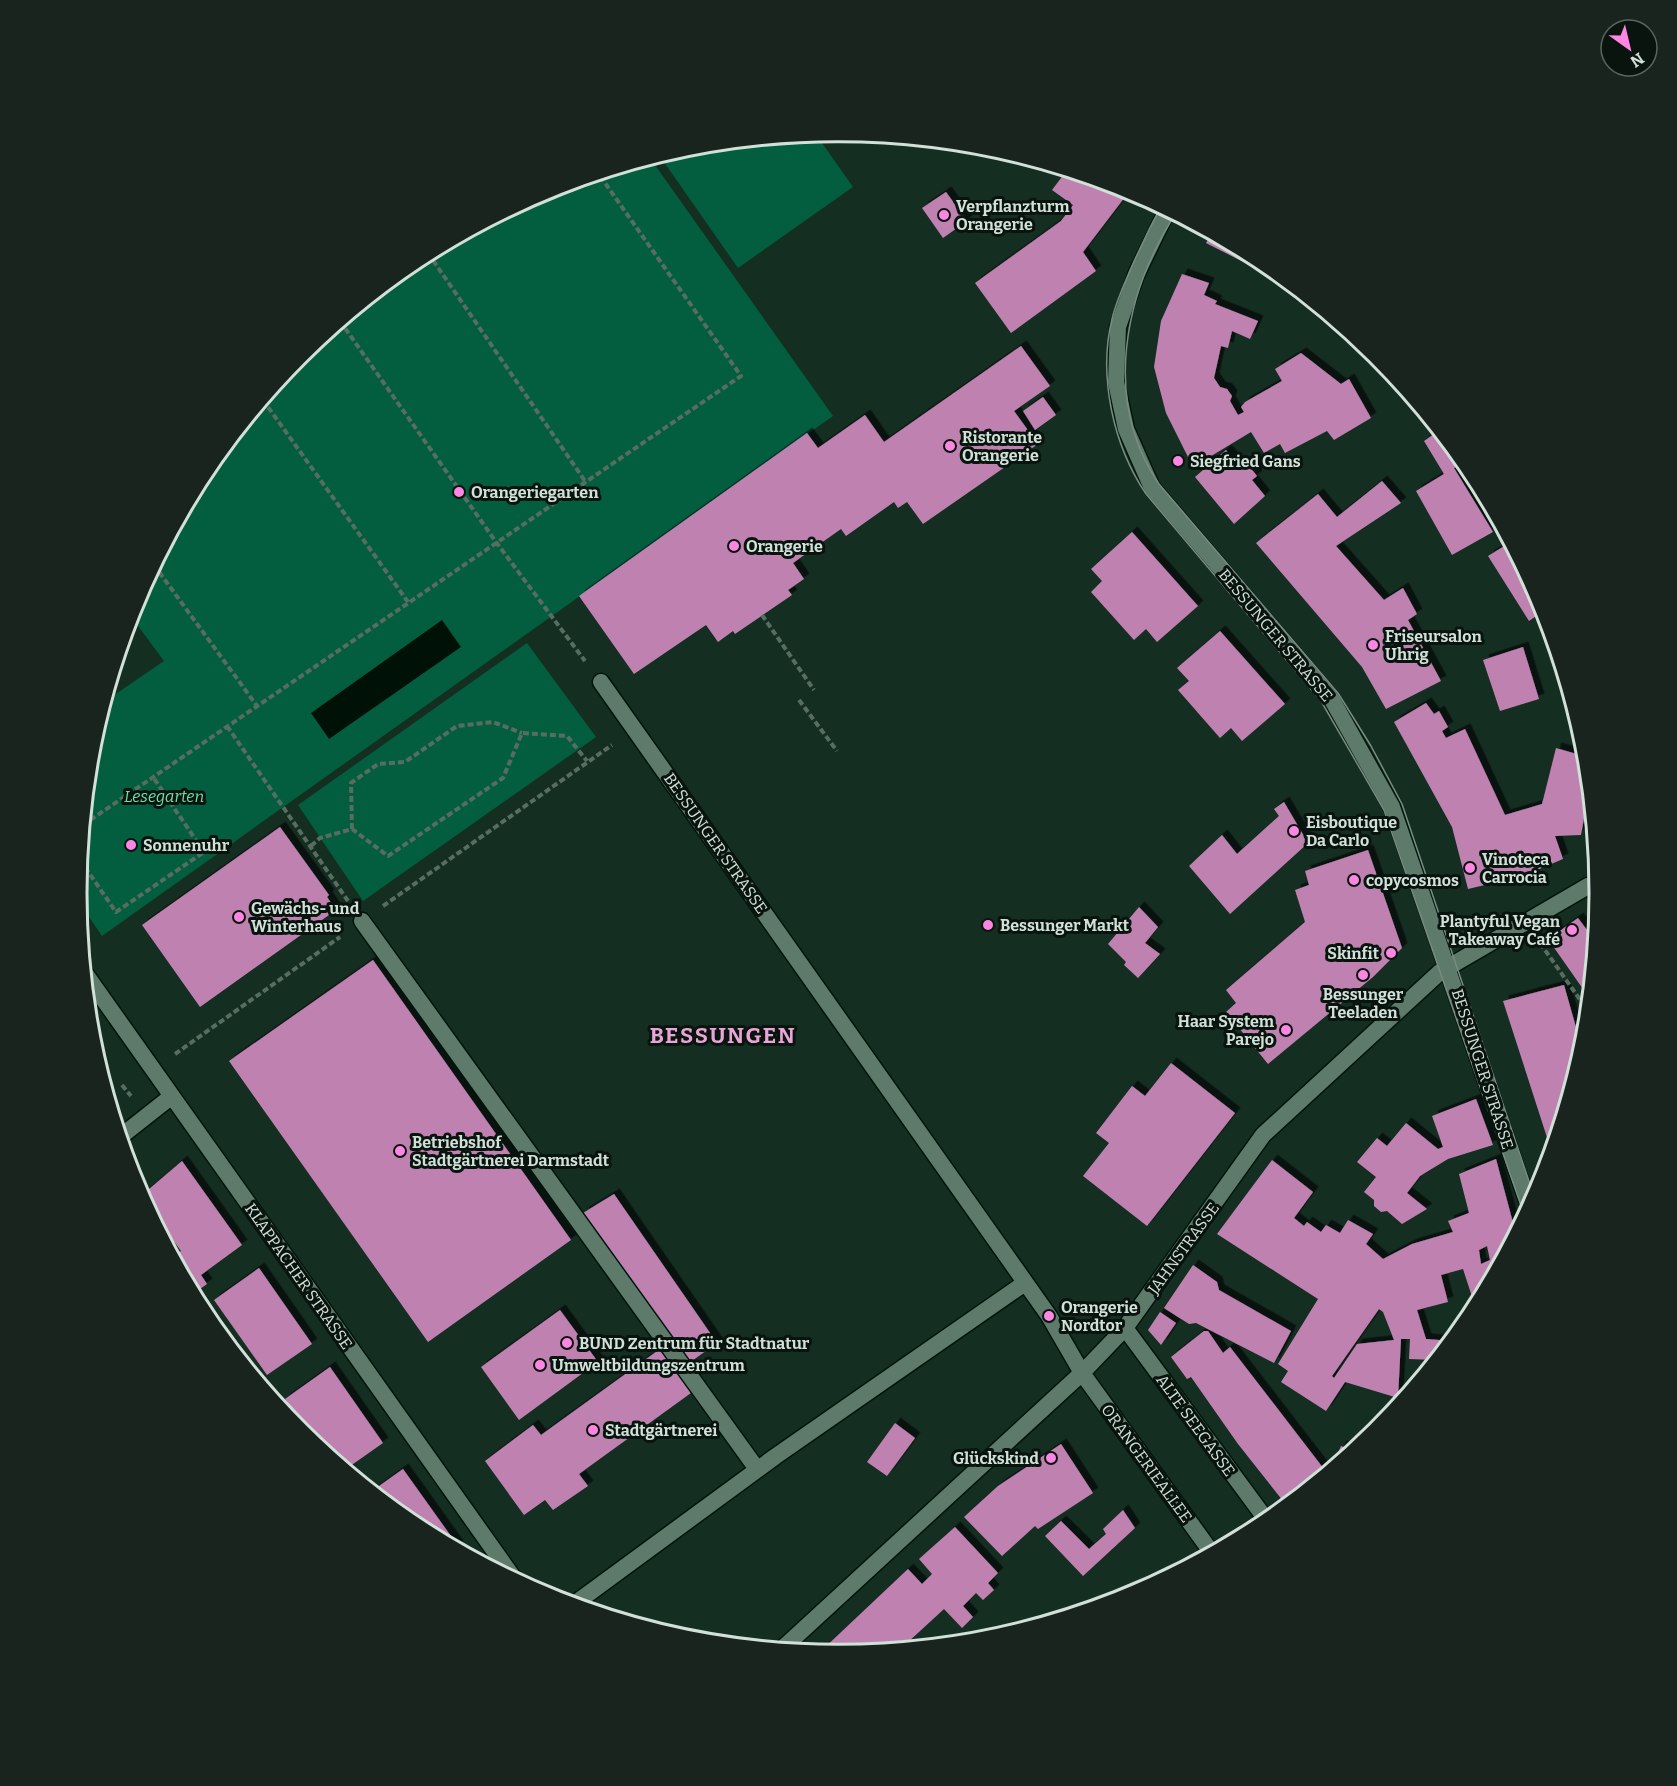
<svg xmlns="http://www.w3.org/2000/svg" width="1677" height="1786" font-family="Bitter,serif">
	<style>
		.green { fill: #035e3f }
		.water { fill: #001208 }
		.building { fill: #bf82b0; fill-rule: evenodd; filter: url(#shadow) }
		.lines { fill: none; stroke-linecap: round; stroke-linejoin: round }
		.service-casing { stroke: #00160b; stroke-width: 19 }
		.minor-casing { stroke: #00160b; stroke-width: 19 }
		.path { stroke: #586d62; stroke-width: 4; stroke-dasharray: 6 3; stroke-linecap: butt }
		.service { stroke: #5e7a6b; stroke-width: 16 }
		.minor { stroke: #5e7a6b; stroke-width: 16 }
		.tram { stroke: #788c82; stroke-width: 1.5 }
		.poi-dot { fill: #fd86e3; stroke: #09140e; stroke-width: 2 }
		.labels { text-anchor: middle; stroke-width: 6; stroke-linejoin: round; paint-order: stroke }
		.poi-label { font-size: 16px; font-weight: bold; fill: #d1e0d8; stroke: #09140e; text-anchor: start }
		.street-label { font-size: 16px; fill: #d1e0d8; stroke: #09140e }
		.park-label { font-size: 16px; font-style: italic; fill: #70dfab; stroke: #09140e }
		.district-label { font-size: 22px; font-weight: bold; letter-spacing: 1.5px; fill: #e8a6d7; stroke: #09140e }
		.rim { fill: none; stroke: #d1e0d8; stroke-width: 3 }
	</style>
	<defs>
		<filter id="shadow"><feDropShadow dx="5.5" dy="-5.5" stdDeviation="0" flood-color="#0009"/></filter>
	</defs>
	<rect width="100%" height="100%" fill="#152e22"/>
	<path class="green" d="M815,133L853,187L738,268L659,155L690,146Z
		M650,158L833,416L102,936L77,899V893L91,744L104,702L164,661L130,615L135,601L205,469L300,354L415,259L547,189Z
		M527,643L596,737L363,901L298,805Z"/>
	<path class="water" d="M442,620L461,647L329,739L311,713Z"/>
	<path class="building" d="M1067,170L1131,189L1083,252L1096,271L1011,333L975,283L1061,221L1073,205L1052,190Z
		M946,192L967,221L943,238L922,208Z
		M1212,233L1262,260L1266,263L1261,271L1206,243Z
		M1182,274L1209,283L1204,295L1217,301L1215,304L1258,321L1250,339L1232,331L1228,348L1221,346L1214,378L1220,387L1227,389L1232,396L1230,401L1238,415L1244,412L1241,407L1245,402L1282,381L1275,369L1301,353L1341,384L1349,379L1371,418L1334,440L1327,431L1285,453L1280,444L1264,453L1251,432L1193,467L1166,413L1154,367L1161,321Z
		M1021,346L1050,386L1014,411L1038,444L923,524L907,502L898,508L894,502L846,536L841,529L793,563L804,579L788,590L792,595L735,634L733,631L718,642L706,625L634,674L579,596L807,433L818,448L865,415L884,442Z
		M1043,397L1056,415L1035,430L1023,411Z
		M1440,430L1465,461L1454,468L1493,532L1452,555L1416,491L1444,474L1424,441Z
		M1226,450L1240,466L1245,461L1257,476L1252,480L1265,496L1234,524L1195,477Z
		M1382,481L1401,503L1336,546L1384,600L1403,588L1417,614L1408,620L1441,681L1386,709L1362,667L1256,543L1318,494L1337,517Z
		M1132,532L1198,606L1157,642L1146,629L1134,640L1091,592L1102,581L1091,569Z
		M1511,542L1545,610L1529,621L1488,556Z
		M1220,631L1285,704L1242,741L1231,728L1220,738L1178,690L1189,681L1177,668Z
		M1523,647L1539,699L1500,711L1483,660Z
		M1426,703L1434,714L1439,711L1448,727L1442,731L1446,738L1465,729L1505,815L1542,804L1556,748L1587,757L1592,803L1587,802L1581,835L1555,836L1563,859L1523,876L1468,889L1452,827L1394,722Z
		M1284,802L1308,843L1230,914L1189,866L1222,835L1237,854L1279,816L1274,809Z
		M280,827L329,895L327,897L336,910L200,1007L142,925Z
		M1368,850L1402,948L1373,977L1268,1064L1226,1012L1236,1003L1226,990L1305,922L1295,890L1309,885L1305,871Z
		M1139,907L1158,927L1145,943L1160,954L1138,978L1124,965L1126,962L1108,944Z
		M1578,918L1596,942L1590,999L1548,939Z
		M373,960L571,1240L428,1342L229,1061Z
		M1564,985L1583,1052L1552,1153L1503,1001Z
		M1171,1063L1235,1113L1147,1226L1083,1176L1109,1143L1096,1133L1132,1086L1145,1096Z
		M1476,1099L1493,1145L1448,1159L1420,1176L1407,1193L1427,1209L1402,1224L1387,1211L1381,1212L1374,1206V1200L1364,1192L1376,1177L1357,1162L1377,1138L1387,1146L1406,1123L1438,1149L1443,1147L1432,1116Z
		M1496,1159L1516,1234L1476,1309L1463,1269L1441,1275L1448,1302L1417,1310L1426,1339L1452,1341L1436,1360L1409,1359L1410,1339H1401L1398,1398L1345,1382L1326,1411L1281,1382L1288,1371L1278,1364L1318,1299L1217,1234L1272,1160L1313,1192L1294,1218L1304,1226L1307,1222L1321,1232L1326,1225L1340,1233L1348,1220L1373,1234L1366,1244L1383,1259L1412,1244L1453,1232L1448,1221L1469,1213L1459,1174ZM1487,1246L1490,1260L1481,1264L1479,1250ZM1379,1309L1383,1312L1394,1340L1357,1344L1334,1378L1332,1376Z
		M182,1161L242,1245L201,1275L207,1284L193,1294L173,1257L181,1251L141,1196Z
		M614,1194L717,1343L689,1363L583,1213Z
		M1193,1265L1217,1282L1219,1290L1291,1331L1274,1363L1196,1323L1189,1324L1164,1308Z
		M259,1268L312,1344L267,1375L214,1300Z
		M560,1310L598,1362L519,1420L481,1367Z
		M1160,1312L1176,1323L1161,1345L1148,1330Z
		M1204,1331H1208L1223,1353L1230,1347L1327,1473L1287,1506L1238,1444L1191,1377L1187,1379L1171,1357Z
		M660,1349L691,1393L579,1474L588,1486L553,1510L545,1500L524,1515L485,1461L533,1425L541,1435Z
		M330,1367L383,1443L346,1469L321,1449L285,1399Z
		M895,1423L915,1438L887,1476L867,1462Z
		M1061,1444L1093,1493L1038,1529L1035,1526L1002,1556L964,1517L998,1486Z
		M1341,1446L1354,1451L1330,1471Z
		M403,1469L458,1546L455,1548L415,1526L372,1491Z
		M1123,1510L1135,1528L1083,1576L1045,1536L1061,1521L1089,1549L1106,1534L1103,1529Z
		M955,1527L998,1573L988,1583L994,1590L983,1600L976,1593L963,1606L973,1617L962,1628L944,1609L907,1643L911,1648L838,1655L819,1653L908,1569L922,1584L932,1574L919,1559Z"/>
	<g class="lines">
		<g class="service-casing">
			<path id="service" d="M601,682L1049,1316L1082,1373
				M362,921L757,1469
				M573,1605L776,1456L1025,1283"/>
		</g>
		<g class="minor-casing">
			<path id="minor" d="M1168,209L1136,275L1118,327L1116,382L1126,429L1152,488L1331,698L1392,807L1530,1209
				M84,972L515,1580
				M120,1137L172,1096
				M1125,1328L1268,1522
				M1082,1373L1212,1553
				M782,1649L1082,1373L1125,1328L1263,1135L1440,972L1588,886L1600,885"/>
		</g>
		<path class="path" d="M428,253L585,481
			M340,321L496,542L585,661
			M263,400L408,602
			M154,565L257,706
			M762,615L814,690
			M799,700L837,751
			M227,726L348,901
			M83,825L741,376L598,173
			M352,829L351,783L378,764L405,762L457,726L493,722L522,733
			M311,846L320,838L352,829L388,856L503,778L522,733L567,736L587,761
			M80,860L116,912L204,852L153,777
			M383,906L612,745
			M1540,943L1581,1001
			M175,1054L340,937
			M122,1085L131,1096"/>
		<use href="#service" class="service"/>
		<use href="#minor" class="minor"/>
		<path class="tram" d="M1162,206C1151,223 1144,241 1135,259C1127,278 1117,298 1112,319C1098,376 1113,445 1146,494L1321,701L1384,810L1525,1217
			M1176,213C1124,294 1102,400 1159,484L1338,693L1371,746L1402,804L1535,1199"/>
	</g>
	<g class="poi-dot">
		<circle cx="944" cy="215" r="6"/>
		<circle cx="950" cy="446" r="6"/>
		<circle cx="1178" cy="461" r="6"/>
		<circle cx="459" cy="492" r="6"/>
		<circle cx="734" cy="546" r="6"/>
		<circle cx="1373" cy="645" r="6"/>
		<circle cx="1294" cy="831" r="6"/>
		<circle cx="131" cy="845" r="6"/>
		<circle cx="1470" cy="868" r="6"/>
		<circle cx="1354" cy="880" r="6"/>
		<circle cx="239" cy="917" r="6"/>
		<circle cx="988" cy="925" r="6"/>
		<circle cx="1572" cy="930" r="6"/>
		<circle cx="1391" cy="953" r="6"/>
		<circle cx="1363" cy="975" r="6"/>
		<circle cx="1286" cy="1030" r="6"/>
		<circle cx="400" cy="1151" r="6"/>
		<circle cx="1049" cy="1316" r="6"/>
		<circle cx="567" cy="1343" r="6"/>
		<circle cx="540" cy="1365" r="6"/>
		<circle cx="593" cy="1430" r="6"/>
		<circle cx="1051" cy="1458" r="6"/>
	</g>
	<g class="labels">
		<g class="poi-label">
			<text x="956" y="212">Verpflanzturm<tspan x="956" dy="18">Orangerie</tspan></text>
			<text x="962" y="443">Ristorante<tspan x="962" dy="18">Orangerie</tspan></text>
			<text x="1190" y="467">Siegfried Gans</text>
			<text x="471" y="498">Orangeriegarten</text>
			<text x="746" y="552">Orangerie</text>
			<text x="1385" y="642">Friseursalon<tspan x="1385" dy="18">Uhrig</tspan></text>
			<text x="1306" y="828">Eisboutique<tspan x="1306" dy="18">Da Carlo</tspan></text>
			<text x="143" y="851">Sonnenuhr</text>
			<text x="1482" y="865">Vinoteca<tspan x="1482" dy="18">Carrocia</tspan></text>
			<text x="1366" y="886">copycosmos</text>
			<text x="251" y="914">Gewächs- und<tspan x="251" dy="18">Winterhaus</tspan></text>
			<text x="1560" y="927" text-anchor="end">Plantyful Vegan<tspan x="1560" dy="18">Takeaway Café</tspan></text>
			<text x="1000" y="931">Bessunger Markt</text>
			<text x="1379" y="959" text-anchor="end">Skinfit</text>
			<text x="1363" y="1000" text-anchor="middle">Bessunger<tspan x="1363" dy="18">Teeladen</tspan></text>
			<text x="1274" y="1027" text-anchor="end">Haar System<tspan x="1274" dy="18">Parejo</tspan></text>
			<text x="412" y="1148">Betriebshof<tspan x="412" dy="18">Stadtgärtnerei Darmstadt</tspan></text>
			<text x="1061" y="1313">Orangerie<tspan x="1061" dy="18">Nordtor</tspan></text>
			<text x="579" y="1349">BUND Zentrum für Stadtnatur</text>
			<text x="552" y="1371">Umweltbildungszentrum</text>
			<text x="605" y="1436">Stadtgärtnerei</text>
			<text x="1039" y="1464" text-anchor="end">Glückskind</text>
		</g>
		<g class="street-label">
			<text transform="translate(1276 635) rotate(50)" y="6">BESSUNGER STRASSE</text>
			<text transform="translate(716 843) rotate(55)" y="6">BESSUNGER STRASSE</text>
			<text transform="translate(1483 1069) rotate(72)" y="6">BESSUNGER STRASSE</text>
			<text transform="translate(1183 1248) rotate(-54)" y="6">JAHNSTRASSE</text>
			<text transform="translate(299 1276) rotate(55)" y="6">KLAPPACHER STRASSE</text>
			<text transform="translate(1196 1425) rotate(54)" y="6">ALTE SEEGASSE</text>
			<text transform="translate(1147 1463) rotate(54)" y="6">ORANGERIEALLEE</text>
		</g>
		<g class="park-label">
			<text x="164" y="802">Lesegarten</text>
		</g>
		<g class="district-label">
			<text x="723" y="1043">BESSUNGEN</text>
		</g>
	</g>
	<path d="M0 0H1677V1786H0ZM87 893a751 751 0 1 1 1502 0a751 751 0 1 1-1502 0Z" fill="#19241e" fill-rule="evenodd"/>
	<path class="rim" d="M87 893a751 751 0 1 1 1502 0a751 751 0 1 1-1502 0Z"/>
	<g transform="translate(1629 48) rotate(146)"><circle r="28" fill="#09140e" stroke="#59665f" stroke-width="1.5"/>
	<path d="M0-4.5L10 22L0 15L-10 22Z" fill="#fd86e3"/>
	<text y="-9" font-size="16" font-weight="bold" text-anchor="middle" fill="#d1e0d8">N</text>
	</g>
</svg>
